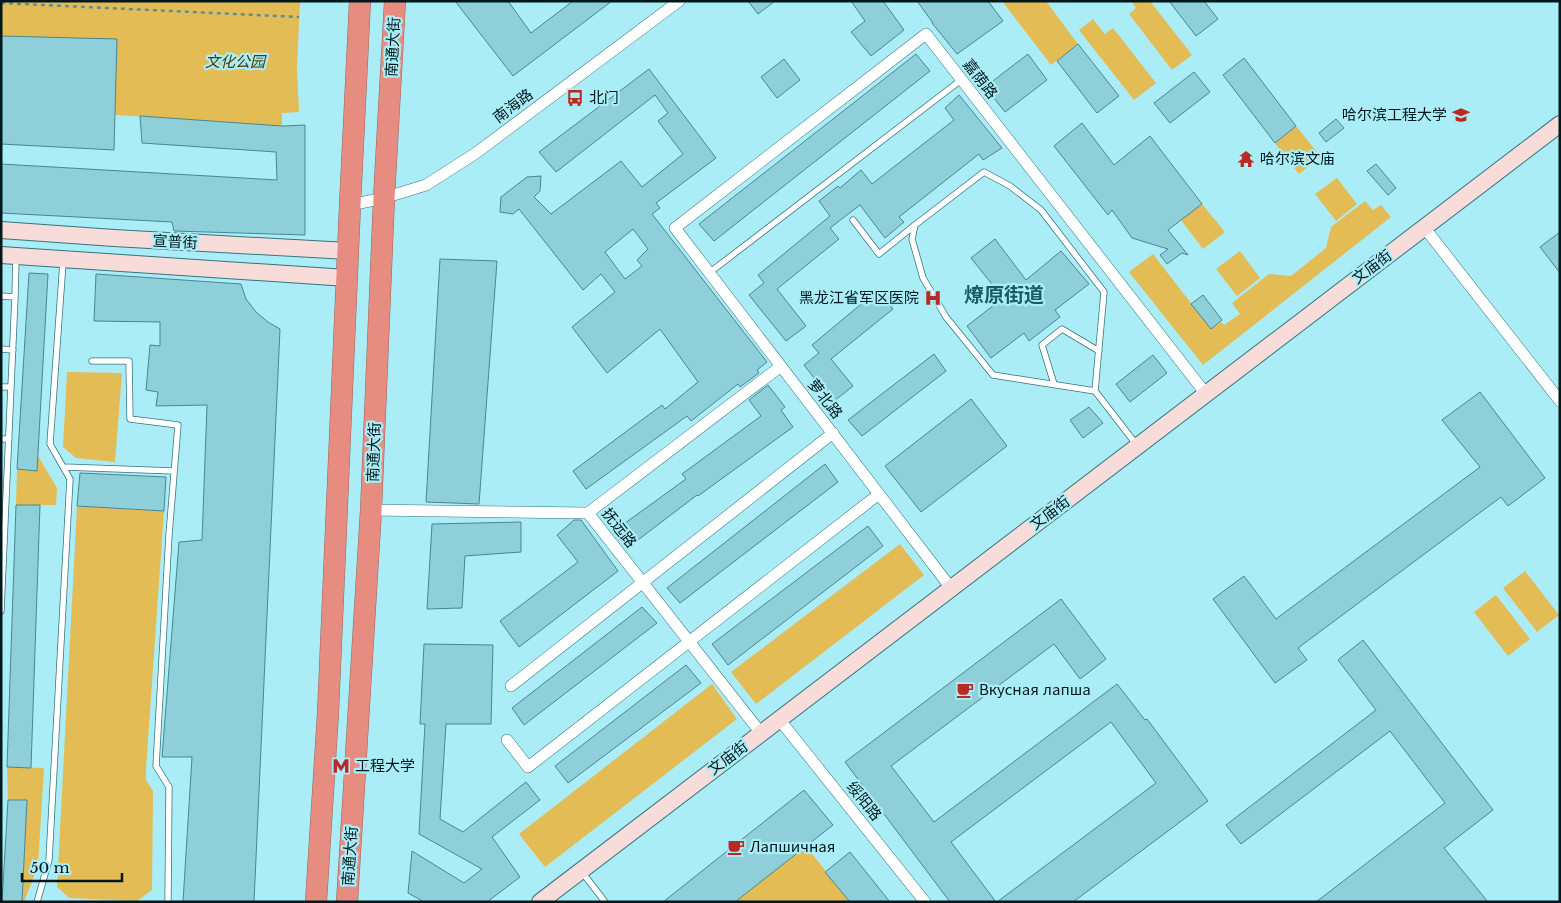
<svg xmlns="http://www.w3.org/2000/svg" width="1561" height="903" font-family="'Libre Baskerville','Noto Sans SC',serif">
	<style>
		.green { fill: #e3bc55 }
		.building { fill: #8ecfd9; stroke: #488791; fill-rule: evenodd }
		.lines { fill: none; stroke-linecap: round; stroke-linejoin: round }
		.lane-casing { stroke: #34747d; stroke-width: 7 }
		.street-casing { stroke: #34747d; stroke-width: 12 }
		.secondary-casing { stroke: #34747d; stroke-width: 18 }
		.highway-casing { stroke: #96635d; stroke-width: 22 }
		.path { stroke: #5f8e95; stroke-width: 2.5; stroke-dasharray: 4 4; stroke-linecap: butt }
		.lane { stroke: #fff; stroke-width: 5.5 }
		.street { stroke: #fff; stroke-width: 11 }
		.secondary { stroke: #f8dcd9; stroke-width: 16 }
		.highway { stroke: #e78c80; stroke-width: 21 }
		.labels { text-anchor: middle; stroke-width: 4.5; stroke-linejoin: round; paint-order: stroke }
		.street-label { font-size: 15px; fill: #00181c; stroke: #abedf7 }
		.park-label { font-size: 15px; font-style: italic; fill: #4a3800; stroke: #abedf7 }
		.poi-label { font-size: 15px; fill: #00181c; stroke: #abedf7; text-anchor: start }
		.district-label { font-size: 20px; font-weight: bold; fill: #175c65; stroke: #abedf7 }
	</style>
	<rect width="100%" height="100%" fill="#abedf7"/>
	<path class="green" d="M1,1H300L297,68L299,112L282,113V126L116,115L1,112Z
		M1002,1H1046L1078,44L1051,65Z
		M1131,1H1150L1192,55L1172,70L1129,14L1136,8Z
		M1093,19L1105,34L1113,28L1156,83L1134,100L1079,30Z
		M1296,126L1321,157L1299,174L1275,143Z
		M1337,178L1357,204L1336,221L1315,194Z
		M1365,201L1373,210L1381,205L1391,217L1203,365L1129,272L1153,254L1211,329L1221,322L1224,325L1240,314L1232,303L1269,274L1291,276L1326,248L1331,227Z
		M1202,204L1225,232L1203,249L1181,220Z
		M1240,251L1260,278L1237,296L1216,269Z
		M67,372L122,373L115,462L76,458L63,447Z
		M38,456L57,488L56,505H16L17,469L37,470Z
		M77,506L164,511L146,769V780L153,791L152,890L137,901L69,898L57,887Z
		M900,544L924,575L756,704L731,672Z
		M1525,571L1559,615L1537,632L1503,588Z
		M1496,595L1530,639L1508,656L1474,612Z
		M712,684L737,719L545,867L519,834Z
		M7,767L44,768L38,866L24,902H22L27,800H8Z
		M806,846L850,902H735Z"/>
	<path class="building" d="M455,1H508L531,33L573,1H612L513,76Z
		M748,1H775L758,14Z
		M851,1H883L904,30L871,56L851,32L865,21Z
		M917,1H988L1003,21L957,54L932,23H933Z
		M1169,1H1204L1218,19L1196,36Z
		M1,36L117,39L114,150L1,144Z
		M1078,44L1119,96L1097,113L1057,61Z
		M916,54L930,71L714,241L699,224Z
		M1028,54L1047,80L1005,112L985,87Z
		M1244,58L1296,126L1275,143L1223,75Z
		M784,59L800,80L777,98L761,77Z
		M649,69L716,158L656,203L660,208L652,214L767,362L757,370L759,373L740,387L738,384L691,421L687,416L586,489L573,471L662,405L665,409L698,382L660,329L607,373L572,327L615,292L601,274L583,290L519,209L513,214L500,212L501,197L527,177L541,176L540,191L534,197L551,214L621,161L642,187L683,154L658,121L668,113L655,95L556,172L539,152ZM633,229L648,249L637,260L642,266L625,279L605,252Z
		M1194,72L1210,92L1170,123L1154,103Z
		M959,95L1002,148L983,160L979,154L899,217L904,222L885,238L860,205L830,228L839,239L777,289L806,326L786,341L749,295L764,283L758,275L830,216L819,201L838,186L840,188L861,170L872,184L954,120L945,108Z
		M140,116L282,126L305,125V235L174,231L172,222L1,213V164L277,180L276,152L142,143Z
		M1336,119L1344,128L1326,142L1319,133Z
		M1082,123L1114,165L1150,136L1202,204L1168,230L1188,255L1182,253L1167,264L1160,255L1168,249L1132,238L1112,210L1108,215L1054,146Z
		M1376,164L1396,188L1388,195L1367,171Z
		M1560,232V273L1540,247Z
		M995,239L1026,280L1061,251L1089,284L1055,310L1060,317L1029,341L1024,333L991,358L967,326L1003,298L971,258Z
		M440,259L497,261L479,504L426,502Z
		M29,273L48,274L37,471L17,469Z
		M96,274L241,284L246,299L256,312L268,322L280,329L254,902H183L192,757H162L179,542L202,540L207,405L156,406L158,392L146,390L150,345L160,346V322L94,321Z
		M878,290L893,309L831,359L853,386L833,402L804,365L819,353L812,345Z
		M1203,295L1222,320L1211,329L1191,304Z
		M934,354L946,371L862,436L848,420Z
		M1153,355L1167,373L1130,402L1116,384Z
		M768,385L785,407L781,410L793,427L698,496L697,495L634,543L621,526L686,479L682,474L761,416L749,400Z
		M1480,392L1545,478L1508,506L1501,497L1298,648L1307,660L1275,683L1213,599L1244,576L1276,619L1480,467L1442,420Z
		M971,399L1007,446L921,512L885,466Z
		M1089,407L1103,423L1083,438L1070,420Z
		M825,464L838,482L680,603L667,588Z
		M80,473L166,477L164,511L77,506Z
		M16,505H40L31,768L7,767Z
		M574,520H581L618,571L519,647L500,621L578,562L557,535Z
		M521,522V552L465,556L462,608L427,609L432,524Z
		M868,526L883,546L728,665L712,644Z
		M1061,599L1106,659L1080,679L1054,644L891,766L934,822L1117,684L1145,720L1147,719L1208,801L1073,902H997L1156,783L1111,722L951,842L996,902H950L845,762Z
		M642,607L657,623L524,725L512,708Z
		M1363,640L1493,810L1444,848L1488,902H1316L1445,803L1390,731L1241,844L1226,825L1376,710L1338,660Z
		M424,644L493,645L491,724H446L440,819L463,832L526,782L540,800L492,837L520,877L487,902H424L408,893L412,851L464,883L482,869L419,834L425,724H420Z
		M686,665L701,683L568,783L555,766Z
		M804,790L833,825L735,902H663Z
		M8,800H27L22,902H2Z
		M850,852L890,902H850L825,872Z"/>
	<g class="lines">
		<g class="lane-casing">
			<path id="lane" d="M853,220L879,254L915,225
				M709,273L961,80
				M1,296L15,297
				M1,349L13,350
				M92,361H129L130,419L178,425L169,535L156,766L169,787L168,902
				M1054,384L1042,345L1062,329L1099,351
				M1,387H11
				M1095,391L1104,292L1041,210L1010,186L984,172L915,225L912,239L923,278L946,317L993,375L1095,391L1136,444
				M1,439H9
				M64,467L174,471
				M1,611L15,297L16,258
				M582,872L605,902
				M37,902L49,860L70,479L50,444L63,262"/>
		</g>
		<g class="street-casing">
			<path id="street" d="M350,205L384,198L426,185L476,153L679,1
				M1424,227L1560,401
				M371,510L588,513L761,733
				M588,513L781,366
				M951,588L675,228L926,34L1206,394
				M511,686L833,433
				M779,719L925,902
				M507,740L528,767L879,494"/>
		</g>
		<g class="secondary-casing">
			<path id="secondary" d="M1,230L114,238L348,251
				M1,255L347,278
				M540,902L1560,124"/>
		</g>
		<g class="highway-casing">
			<path id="highway" d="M316,902L328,713L350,205L360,1
				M347,902L371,510L384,198L395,1"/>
		</g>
		<path class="path" d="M1,3L299,17"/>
		<use href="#lane" class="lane"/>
		<use href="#street" class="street"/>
		<use href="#secondary" class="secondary"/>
		<use href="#highway" class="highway"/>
	</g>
	<defs>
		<g id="bus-bare" transform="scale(1.35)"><path d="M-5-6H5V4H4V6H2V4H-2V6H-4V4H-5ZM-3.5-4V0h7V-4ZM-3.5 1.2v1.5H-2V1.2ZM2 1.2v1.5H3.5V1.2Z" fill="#b82a23" stroke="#abedf7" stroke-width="2.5" paint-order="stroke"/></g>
		<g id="university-bare" transform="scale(1.35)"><path d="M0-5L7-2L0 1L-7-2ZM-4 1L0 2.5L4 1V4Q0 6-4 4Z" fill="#b82a23" stroke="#abedf7" stroke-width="2.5" paint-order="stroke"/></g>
		<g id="temple-bare" transform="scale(1.35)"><path d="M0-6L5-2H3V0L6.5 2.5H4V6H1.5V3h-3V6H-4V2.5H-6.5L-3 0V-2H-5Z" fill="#b82a23" stroke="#abedf7" stroke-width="2.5" paint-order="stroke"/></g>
		<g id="hospital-bare" transform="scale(1.35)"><path d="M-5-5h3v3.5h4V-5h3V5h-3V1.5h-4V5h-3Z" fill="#b82a23" stroke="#abedf7" stroke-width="2.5" paint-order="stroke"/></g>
		<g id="cafe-bare" transform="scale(1.35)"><path d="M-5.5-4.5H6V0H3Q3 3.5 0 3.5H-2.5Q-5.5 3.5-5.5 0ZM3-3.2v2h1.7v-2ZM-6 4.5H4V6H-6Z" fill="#b82a23" stroke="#abedf7" stroke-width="2.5" paint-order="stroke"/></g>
		<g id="metro-bare" transform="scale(1.35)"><path d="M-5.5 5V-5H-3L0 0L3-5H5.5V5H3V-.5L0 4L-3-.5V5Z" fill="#b82a23" stroke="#abedf7" stroke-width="2.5" paint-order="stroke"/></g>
	</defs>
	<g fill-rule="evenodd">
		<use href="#bus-bare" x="575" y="98"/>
		<use href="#university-bare" x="1461" y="115"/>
		<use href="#temple-bare" x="1246" y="159"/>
		<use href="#hospital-bare" x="933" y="298"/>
		<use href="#cafe-bare" x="965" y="690"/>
		<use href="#metro-bare" x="341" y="766"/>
		<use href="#cafe-bare" x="736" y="847"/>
	</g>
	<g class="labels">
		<g class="street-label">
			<text transform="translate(393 47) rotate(-87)" y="5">南通大街</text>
			<text transform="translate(980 79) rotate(52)" y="5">嘉荫路</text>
			<text transform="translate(513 106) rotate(-37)" y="5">南海路</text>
			<text transform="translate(175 242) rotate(3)" y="5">宣普街</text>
			<text transform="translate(1372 267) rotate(-37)" y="5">文庙街</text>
			<text transform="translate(825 399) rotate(52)" y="5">萝北路</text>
			<text transform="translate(374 452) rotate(-88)" y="5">南通大街</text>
			<text transform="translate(1050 513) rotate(-37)" y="5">文庙街</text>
			<text transform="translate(619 528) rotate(52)" y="5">抚远路</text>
			<text transform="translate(728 758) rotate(-37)" y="5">文庙街</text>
			<text transform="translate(864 801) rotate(51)" y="5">绥阳路</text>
			<text transform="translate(350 856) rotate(-86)" y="5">南通大街</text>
		</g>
		<g class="park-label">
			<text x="235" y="67">文化公园</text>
		</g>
		<g class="poi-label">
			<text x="589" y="103">北门</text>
			<text x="1447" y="120" text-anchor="end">哈尔滨工程大学</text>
			<text x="1260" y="164">哈尔滨文庙</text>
			<text x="919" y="303" text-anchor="end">黑龙江省军区医院</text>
			<text x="979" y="695">Вкусная лапша</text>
			<text x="355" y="771">工程大学</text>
			<text x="750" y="852">Лапшичная</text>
		</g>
		<g class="district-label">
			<text x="1004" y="302">燎原街道</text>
		</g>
	</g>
	<rect width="1561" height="903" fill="none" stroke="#00181c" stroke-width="5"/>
	<path d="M22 873v8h100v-8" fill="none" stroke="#00181c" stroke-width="2.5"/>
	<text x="30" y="873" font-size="15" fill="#00181c" stroke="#abedf7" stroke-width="4" paint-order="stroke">50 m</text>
</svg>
